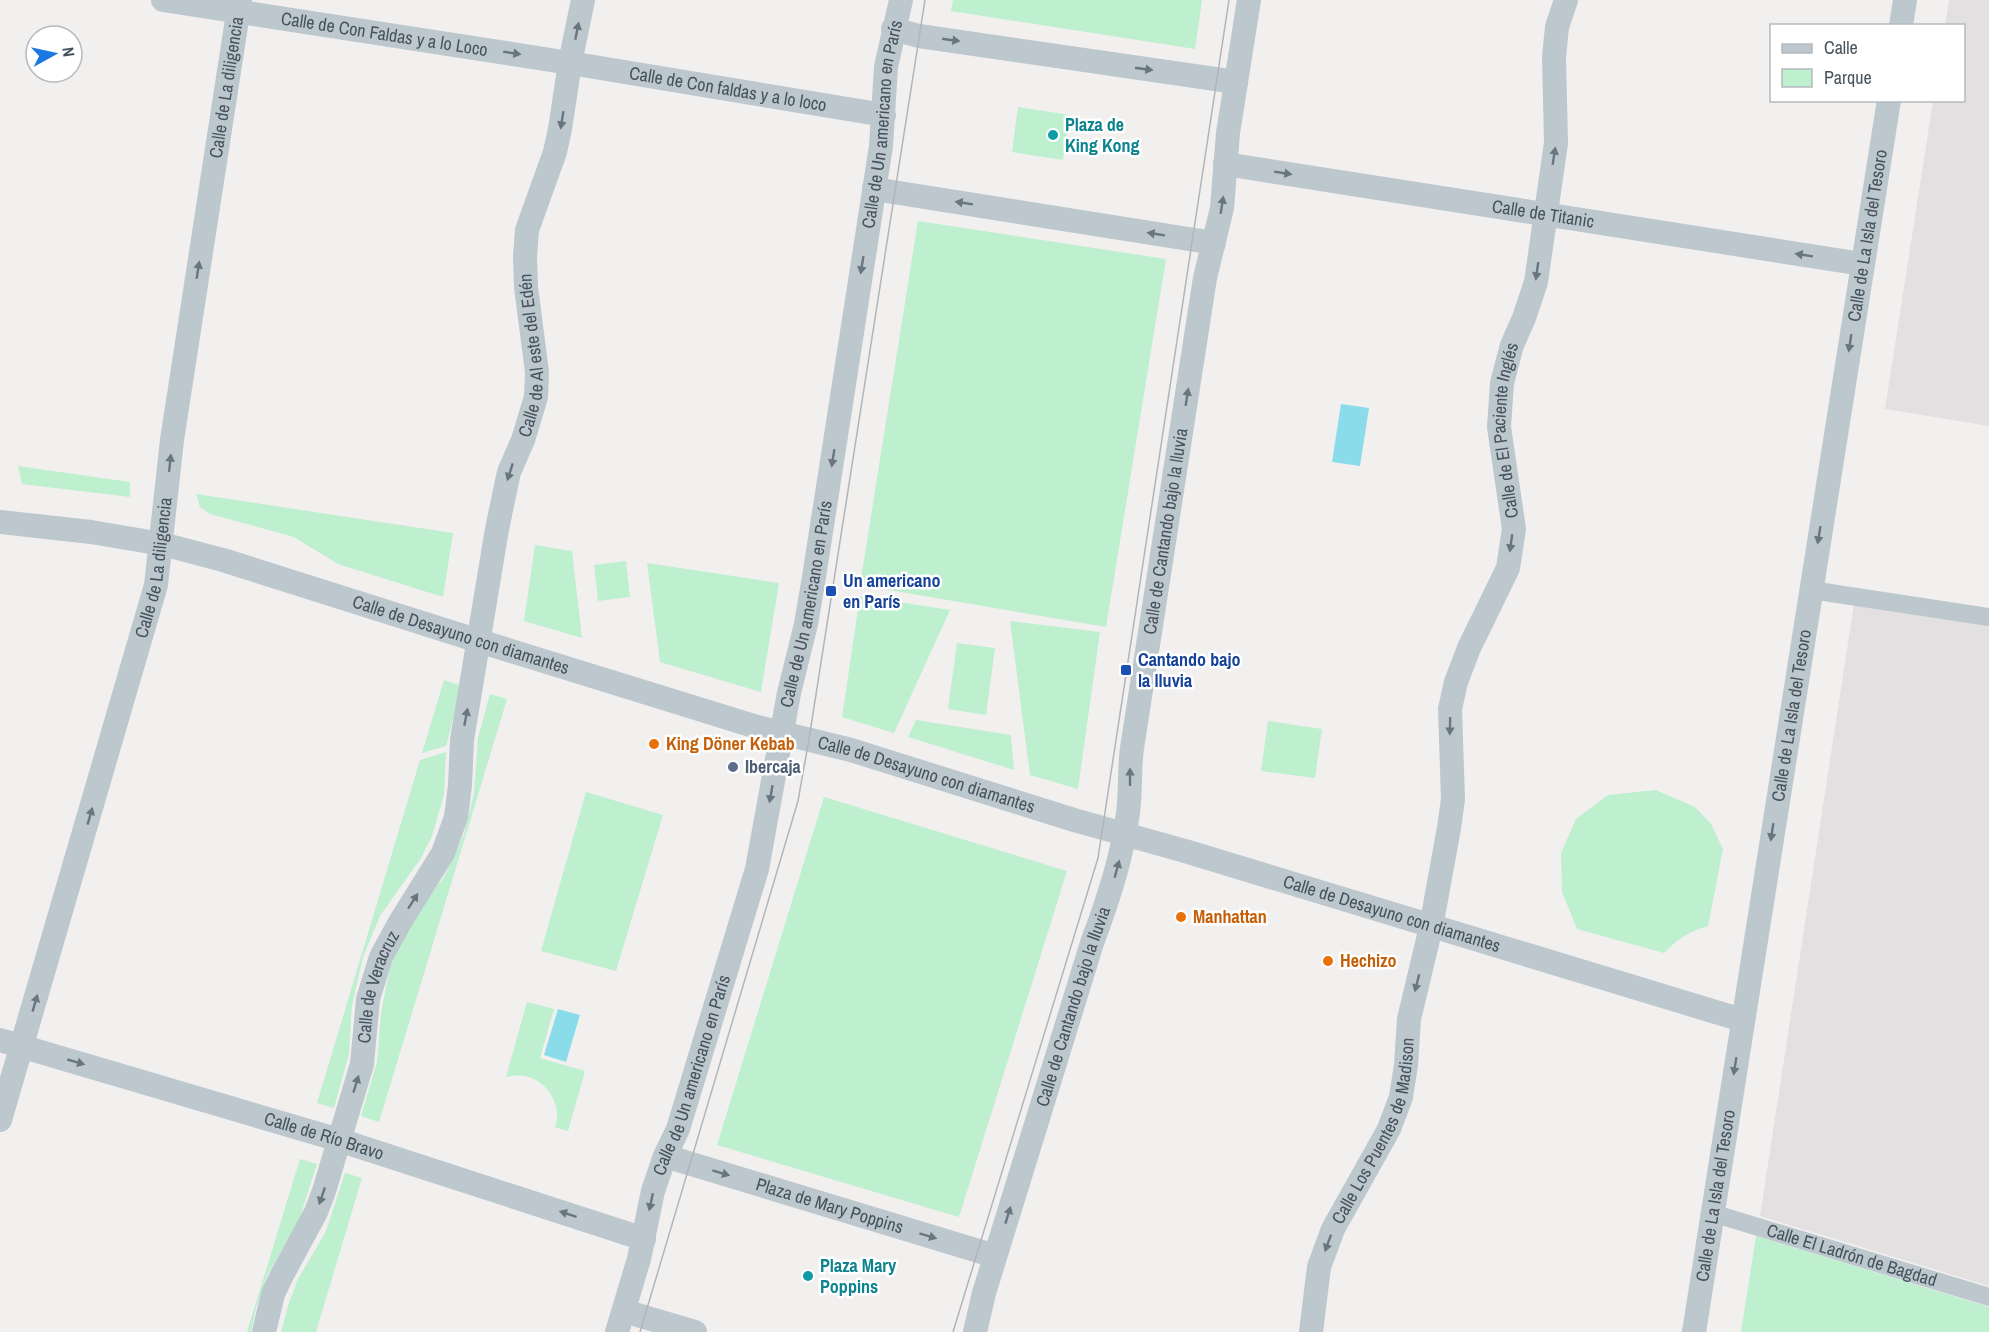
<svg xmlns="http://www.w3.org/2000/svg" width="1989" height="1332" font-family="'Archivo Narrow',sans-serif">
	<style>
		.education { fill: #e3e0e1 }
		.green { fill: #beefcf }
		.water { fill: #8bdceb }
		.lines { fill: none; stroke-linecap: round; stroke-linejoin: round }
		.pedestrian { stroke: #bdc7ce; stroke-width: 18 }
		.minor { stroke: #bdc7ce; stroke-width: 24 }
		.tram { stroke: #b1b5b9; stroke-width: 1.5 }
		.oneway { fill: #6a767e }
		.culture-dot { fill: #0f9aa8; stroke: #fff; stroke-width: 2 }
		.transit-dot { fill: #1a4fb4; stroke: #fff; stroke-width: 2 }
		.food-dot { fill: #e8710a; stroke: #fff; stroke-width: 2 }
		.service-dot { fill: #5c6f8a; stroke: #fff; stroke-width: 2 }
		.labels { text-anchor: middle; stroke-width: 5; stroke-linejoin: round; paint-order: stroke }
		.street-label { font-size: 18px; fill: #47535c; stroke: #fff }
		.culture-label { font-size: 18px; font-weight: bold; fill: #0d838f; stroke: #fff; text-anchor: start }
		.transit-label { font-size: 18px; font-weight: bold; fill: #164399; stroke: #fff; text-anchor: start }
		.food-label { font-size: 18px; font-weight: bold; fill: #c56008; stroke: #fff; text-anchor: start }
		.service-label { font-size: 18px; font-weight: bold; fill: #4e5e75; stroke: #fff; text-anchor: start }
	</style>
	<rect width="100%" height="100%" fill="#f2efef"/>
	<path class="education" d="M1949,0H1989V426L1885,409L1933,101L1964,100V26L1945,25Z
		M1854,604L1989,625V1286L1760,1216Z"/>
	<path class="green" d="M953,0H1202L1195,49L951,11Z
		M1018,107L1070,115L1063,160L1012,152Z
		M918,221L1166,259L1106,627L860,585Z
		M18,466L130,482V497L22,484Z
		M196,494L453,533L443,597L338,564L294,537L210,514L200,507Z
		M535,545L572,551L582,638L524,621Z
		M626,561L630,597L598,601L594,565Z
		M647,563L779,583L761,692L660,662Z
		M860,596L950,610L894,733L842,717Z
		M1010,621L1100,632L1078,789L1030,775Z
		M957,643L995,648L986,715L948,709Z
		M444,680L462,686L446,746L422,753Z
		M490,694L507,699L379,1122L361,1116L377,1062L381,1013L390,967L401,940L422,905L444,877L464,834L474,793L478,738Z
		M916,720L1011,735L1014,770L908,737Z
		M1268,721L1322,729L1315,778L1261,771Z
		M446,752L444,795L432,836L421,858L380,916L363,957L352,1005L349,1054L334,1108L317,1103L420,760Z
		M1656,790L1695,807L1711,824L1723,849L1708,926C1689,931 1678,939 1664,953L1577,929L1562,892L1561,853L1576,819L1608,795Z
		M586,792L663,815L616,971L541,951Z
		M824,797L1067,871L959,1217L717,1145Z
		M527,1002L554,1009L540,1058L585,1071L568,1131L555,1127C563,1106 548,1081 525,1076C519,1074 512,1076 506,1077Z
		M300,1159L317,1164L300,1217L267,1276L256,1308L251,1332H247Z
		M345,1173L362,1178L316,1332H281L288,1306L297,1281L326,1231Z
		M1756,1236L1989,1307V1332H1741Z"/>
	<path class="water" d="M1341,404L1369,408L1360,466L1332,462Z
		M558,1009L580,1015L566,1062L544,1055Z"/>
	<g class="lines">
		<g class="pedestrian">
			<path d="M1811,590L1989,617"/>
			<path id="s1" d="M1712,1213L1989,1297"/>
		</g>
		<g class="minor">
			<path id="s2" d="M163,0L570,63L884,115"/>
			<path d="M1901,26L1905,0"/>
			<path d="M893,29L919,36L1236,82"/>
			<path id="s3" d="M1225,164L1862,264"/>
			<path d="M874,189L1214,243"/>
			<path id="s4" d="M0,522L91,532L162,544L223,560L479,641L757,727L851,750L1074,820L1185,851L1742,1020"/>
			<path id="s5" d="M0,1040L339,1140L644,1239"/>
			<path id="s6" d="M0,1120L156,585L172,440L240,0"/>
			<path id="s7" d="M665,1156L995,1256"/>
			<path d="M624,1311L695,1332"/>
			<path id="s8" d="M264,1332L273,1294L282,1275L316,1212L324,1191L362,1064L368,999L381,957L400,922L443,853L456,817L460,785L462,740L497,529L509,472L523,440L536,397L537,372L526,287L525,256L527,230L555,152L560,129L570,63L583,0"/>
			<path id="s9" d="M617,1332L639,1259L653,1191L665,1156L678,1129L757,869L789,693L806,624L814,577L881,146L886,67L901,0"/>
			<path id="s10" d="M975,1332L984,1293L1092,943C1108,900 1122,858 1128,813C1131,791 1129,769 1132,748L1205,278L1222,208L1228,133L1249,0"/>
			<path id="s11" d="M1311,1332L1319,1267L1333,1229L1389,1129L1401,1097L1406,1065L1409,1019L1431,927L1449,828L1453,799L1450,709L1456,682L1469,648L1508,568L1514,529L1499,427L1502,383L1512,345L1524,318L1536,282L1556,143L1554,57L1557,27L1566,0"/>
			<path id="s12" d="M1694,1332L1889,100"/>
		</g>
		<path class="tram" d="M640,1332L798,801L809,739L925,0
			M953,1332L1098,858L1229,0"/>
	</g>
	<defs><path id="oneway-solid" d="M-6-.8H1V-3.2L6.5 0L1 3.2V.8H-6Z" transform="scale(1.5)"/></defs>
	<g class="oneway">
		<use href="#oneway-solid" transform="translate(577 31) rotate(-79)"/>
		<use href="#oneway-solid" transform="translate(951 40) rotate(8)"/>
		<use href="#oneway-solid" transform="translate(512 53) rotate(9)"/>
		<use href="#oneway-solid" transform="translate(1144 69) rotate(8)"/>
		<use href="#oneway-solid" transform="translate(562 120) rotate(99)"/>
		<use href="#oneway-solid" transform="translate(1554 156) rotate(-81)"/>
		<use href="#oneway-solid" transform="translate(1283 173) rotate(9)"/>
		<use href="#oneway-solid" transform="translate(964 203) rotate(-171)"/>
		<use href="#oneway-solid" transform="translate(1222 205) rotate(-81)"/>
		<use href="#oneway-solid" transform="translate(1156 234) rotate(-171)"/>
		<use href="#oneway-solid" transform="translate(1804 255) rotate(-171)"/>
		<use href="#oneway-solid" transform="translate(862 265) rotate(99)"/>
		<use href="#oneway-solid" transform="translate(198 270) rotate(-81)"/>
		<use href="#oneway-solid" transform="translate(1537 271) rotate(98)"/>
		<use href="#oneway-solid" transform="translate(1850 343) rotate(99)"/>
		<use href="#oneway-solid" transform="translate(1187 397) rotate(-81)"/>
		<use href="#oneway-solid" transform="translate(833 458) rotate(99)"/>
		<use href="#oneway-solid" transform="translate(170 463) rotate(-84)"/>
		<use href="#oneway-solid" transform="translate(510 472) rotate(108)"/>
		<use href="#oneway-solid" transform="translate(1819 535) rotate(99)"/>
		<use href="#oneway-solid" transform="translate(1511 543) rotate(98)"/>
		<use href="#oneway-solid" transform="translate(466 717) rotate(-79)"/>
		<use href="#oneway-solid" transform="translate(1450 726) rotate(91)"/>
		<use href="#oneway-solid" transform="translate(1130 777) rotate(-90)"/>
		<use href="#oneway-solid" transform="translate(771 794) rotate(100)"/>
		<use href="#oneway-solid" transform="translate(90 816) rotate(-74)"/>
		<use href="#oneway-solid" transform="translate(1772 832) rotate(99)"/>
		<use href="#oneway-solid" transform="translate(1117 869) rotate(-75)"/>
		<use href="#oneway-solid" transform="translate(413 901) rotate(-57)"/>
		<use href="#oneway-solid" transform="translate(1417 983) rotate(104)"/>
		<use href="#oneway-solid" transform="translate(35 1003) rotate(-74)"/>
		<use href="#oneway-solid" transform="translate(76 1062) rotate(16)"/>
		<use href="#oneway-solid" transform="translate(1735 1066) rotate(99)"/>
		<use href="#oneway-solid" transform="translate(356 1084) rotate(-73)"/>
		<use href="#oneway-solid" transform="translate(721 1173) rotate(17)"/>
		<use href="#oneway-solid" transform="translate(322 1196) rotate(109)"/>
		<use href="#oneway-solid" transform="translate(651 1202) rotate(102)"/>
		<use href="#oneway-solid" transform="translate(568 1214) rotate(-162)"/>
		<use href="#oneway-solid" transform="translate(1008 1215) rotate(-73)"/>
		<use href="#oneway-solid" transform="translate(928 1236) rotate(17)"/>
		<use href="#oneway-solid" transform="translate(1328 1243) rotate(110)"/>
	</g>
	<g class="culture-dot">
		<circle cx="1053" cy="135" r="6"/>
		<circle cx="808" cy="1276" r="6"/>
	</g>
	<g class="transit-dot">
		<rect x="825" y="585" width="12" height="12" rx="3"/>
		<rect x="1120" y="664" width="12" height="12" rx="3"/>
	</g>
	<g class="food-dot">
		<circle cx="654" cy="744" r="6"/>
		<circle cx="1181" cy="917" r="6"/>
		<circle cx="1328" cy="961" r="6"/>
	</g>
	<circle class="service-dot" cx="733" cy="767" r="6"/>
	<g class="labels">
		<g class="street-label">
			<text dy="6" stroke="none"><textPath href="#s2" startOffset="224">Calle de Con Faldas y a lo Loco</textPath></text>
			<text dy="6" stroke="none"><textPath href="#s6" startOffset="1060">Calle de La diligencia</textPath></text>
			<text dy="6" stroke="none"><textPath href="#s2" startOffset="572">Calle de Con faldas y a lo loco</textPath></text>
			<text dy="6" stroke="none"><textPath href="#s9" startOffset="1240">Calle de Un americano en París</textPath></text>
			<text dy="6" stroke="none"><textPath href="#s3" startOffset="322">Calle de Titanic</textPath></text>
			<text dy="6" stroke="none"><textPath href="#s12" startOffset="1110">Calle de La Isla del Tesoro</textPath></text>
			<text dy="6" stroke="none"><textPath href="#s8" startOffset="1026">Calle de Al este del Edén</textPath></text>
			<text dy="6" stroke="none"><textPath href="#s11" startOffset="940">Calle de El Paciente Inglés</textPath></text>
			<text dy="6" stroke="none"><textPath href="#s10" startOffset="826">Calle de Cantando bajo la lluvia</textPath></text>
			<text dy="6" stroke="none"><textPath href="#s6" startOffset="574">Calle de La diligencia</textPath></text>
			<text dy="6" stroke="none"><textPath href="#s9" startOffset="754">Calle de Un americano en París</textPath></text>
			<text dy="6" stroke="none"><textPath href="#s4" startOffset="476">Calle de Desayuno con diamantes</textPath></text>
			<text dy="6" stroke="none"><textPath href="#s12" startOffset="624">Calle de La Isla del Tesoro</textPath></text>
			<text dy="6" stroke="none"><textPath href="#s4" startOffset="962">Calle de Desayuno con diamantes</textPath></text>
			<text dy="6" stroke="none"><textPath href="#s4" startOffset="1448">Calle de Desayuno con diamantes</textPath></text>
			<text dy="6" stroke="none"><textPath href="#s8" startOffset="366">Calle de Veracruz</textPath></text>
			<text dy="6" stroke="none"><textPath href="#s10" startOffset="340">Calle de Cantando bajo la lluvia</textPath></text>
			<text dy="6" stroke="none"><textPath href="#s9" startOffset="268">Calle de Un americano en París</textPath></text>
			<text dy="6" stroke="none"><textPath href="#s11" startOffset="214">Calle Los Puentes de Madison</textPath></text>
			<text dy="6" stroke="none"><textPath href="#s5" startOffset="338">Calle de Río Bravo</textPath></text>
			<text dy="6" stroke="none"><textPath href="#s12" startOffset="138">Calle de La Isla del Tesoro</textPath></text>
			<text dy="6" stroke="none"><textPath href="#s7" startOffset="172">Plaza de Mary Poppins</textPath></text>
			<text dy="6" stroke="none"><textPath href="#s1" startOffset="146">Calle El Ladrón de Bagdad</textPath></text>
		</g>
		<g class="culture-label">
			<text x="1065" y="131">Plaza de<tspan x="1065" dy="21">King Kong</tspan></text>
			<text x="820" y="1272">Plaza Mary<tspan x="820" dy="21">Poppins</tspan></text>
		</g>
		<g class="transit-label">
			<text x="843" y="587">Un americano<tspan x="843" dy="21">en París</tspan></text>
			<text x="1138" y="666">Cantando bajo<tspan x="1138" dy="21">la lluvia</tspan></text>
		</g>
		<g class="food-label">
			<text x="666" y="750">King Döner Kebab</text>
			<text x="1193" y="923">Manhattan</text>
			<text x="1340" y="967">Hechizo</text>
		</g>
		<g class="service-label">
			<text x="745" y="773">Ibercaja</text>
		</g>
	</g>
	<rect x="1770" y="24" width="195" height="78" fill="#ffffff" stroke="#b5babe" stroke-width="1.5"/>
	<rect x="1782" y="44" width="30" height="9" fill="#bdc7ce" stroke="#b5babe" stroke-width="1.5"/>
	<text x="1824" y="54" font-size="18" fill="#47535c">Calle</text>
	<rect x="1782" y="69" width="30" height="18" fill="#beefcf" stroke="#b5babe" stroke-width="1.5"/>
	<text x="1824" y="84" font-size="18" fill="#47535c">Parque</text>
	<g transform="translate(54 54) rotate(82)"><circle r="28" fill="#ffffff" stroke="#b5babe" stroke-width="1.5"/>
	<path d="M0-4.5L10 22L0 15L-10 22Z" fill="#1a79e0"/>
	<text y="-9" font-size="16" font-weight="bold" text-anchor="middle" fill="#47535c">N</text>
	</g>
</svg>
